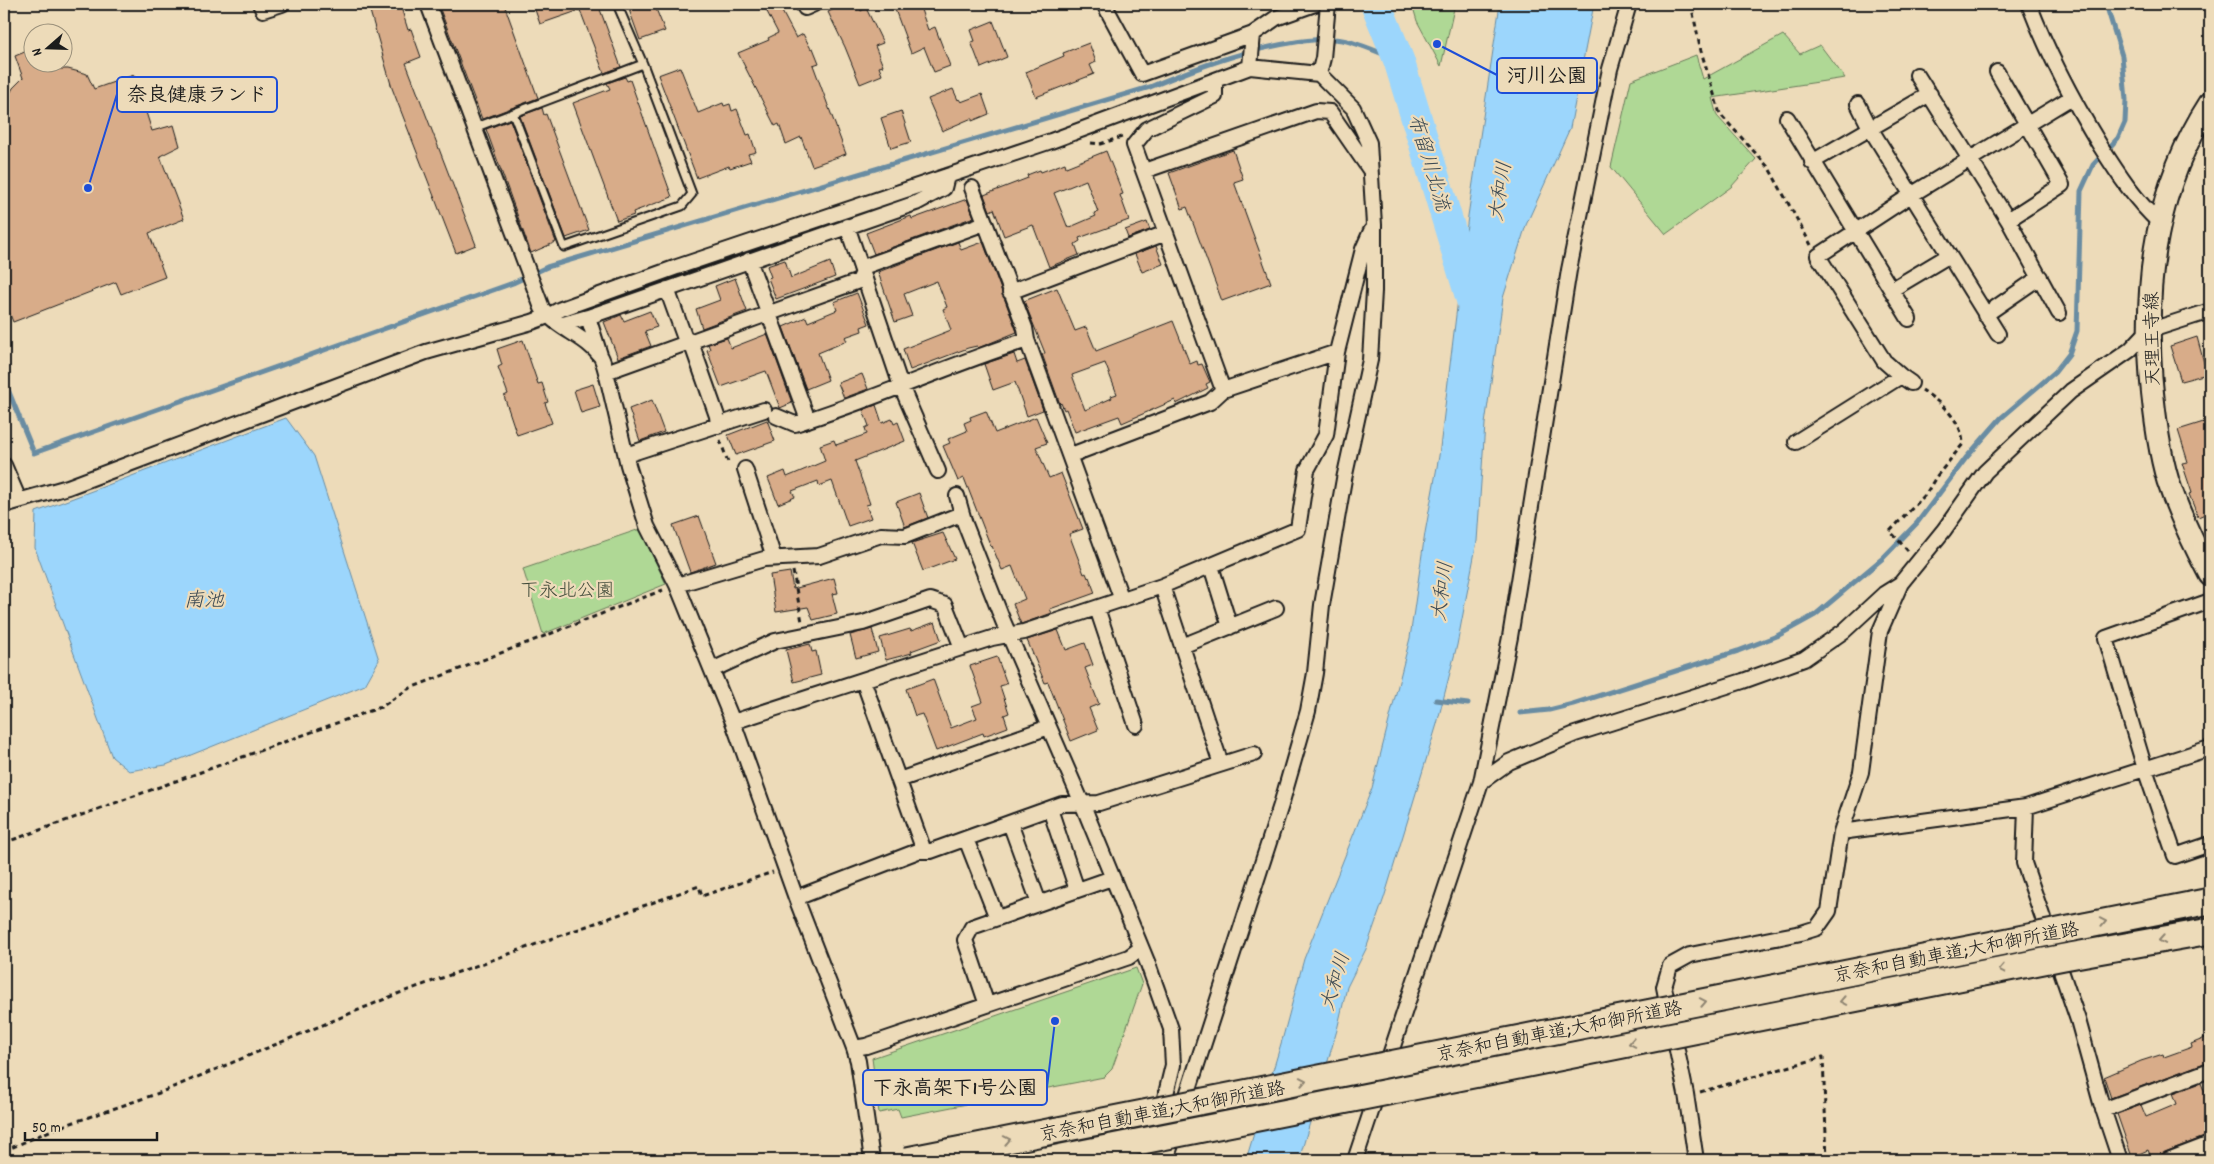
<svg xmlns="http://www.w3.org/2000/svg" width="2214" height="1164" font-family="Dekko,'Klee One',sans-serif">
	<style>
		.green { fill: #afd895; stroke: #667a58 }
		.water { fill: #9cd6fc; stroke: #698ca2 }
		.lines { fill: none; stroke-linecap: round; stroke-linejoin: round }
		.stream { stroke: #698ca2; stroke-width: 5 }
		.river { stroke: #9cd6fc; stroke-width: 31 }
		.building { fill: #d8ac89; stroke: #1c1c1c; fill-rule: evenodd }
		.lane-casing { stroke: #1c1c1c; stroke-width: 11 }
		.street-casing { stroke: #1c1c1c; stroke-width: 18 }
		.primary-casing { stroke: #1c1c1c; stroke-width: 25 }
		.path { stroke: #1c1c1c; stroke-width: 3; stroke-dasharray: 5 4; stroke-linecap: butt }
		.lane { stroke: #eddbb9; stroke-width: 7 }
		.street { stroke: #eddbb9; stroke-width: 14 }
		.primary { stroke: #eddbb9; stroke-width: 21 }
		.highway-bridge-casing { stroke: #1c1c1c; stroke-width: 29; stroke-linecap: butt }
		.highway-bridge { stroke: #eddbb9; stroke-width: 25 }
		.oneway { stroke: #8f8572 }
		.labels { text-anchor: middle; stroke-width: 4.5; stroke-linejoin: round; paint-order: stroke }
		.street-label { font-size: 19px; fill: #1c1c1c; stroke: #eddbb9 }
		.park-label { font-size: 19px; fill: #414b3a; stroke: #eddbb9 }
		.water-label { font-size: 20px; font-style: italic; fill: #3c4a54; stroke: #eddbb9 }
		.leader { fill: none; stroke: #1d4ed8; stroke-width: 2 }
		.callout-dot { fill: #1d4ed8; stroke: #eddbb9; stroke-width: 2 }
		.callout { fill: #eddbb9; stroke: #1d4ed8; stroke-width: 2 }
		.callout-label { font-size: 20px; text-anchor: middle; font-weight: bold; fill: #1c1c1c }
	</style>
	<rect width="100%" height="100%" fill="#eddbb9"/>
	<filter id="ink" filterUnits="userSpaceOnUse"><feTurbulence type="fractalNoise" baseFrequency=".02" numOctaves="2"/><feDisplacementMap in="SourceGraphic" scale="10" xChannelSelector="R" yChannelSelector="G"/><feConvolveMatrix kernelMatrix="1 2 1 2 8 2 1 2 1" color-interpolation-filters="sRGB"/></filter>
	<g filter="url(#ink)">
		<path class="green" d="M1412,4H1455L1441,66L1417,21Z
			M1783,35L1800,54L1820,45L1845,78L1712,98L1717,116L1756,159L1731,187L1666,234L1611,167L1631,80L1696,55L1703,79Z
			M640,529L666,584L543,634L523,569Z
			M1136,968L1142,984L1112,1069L1104,1077L901,1117L898,1109L879,1113L872,1058Z"/>
		<path class="water" d="M1500,4H1594L1570,128L1526,225L1503,298L1485,424L1477,541L1457,645L1437,724L1384,898L1366,949L1347,987L1337,1030L1299,1160H1246L1283,1037L1304,959L1372,788L1410,638L1425,533L1439,456L1468,216Z
			M286,418L314,456L379,660L365,685L166,765L129,771L112,757L35,548L36,512Z"/>
		<g class="lines">
			<path class="stream" d="M4,380L34,453L513,283L547,267L1150,87C1198,67 1244,50 1296,42C1310,40 1328,37 1342,40C1362,44 1381,53 1399,61
				M1436,700L1468,704
				M1520,713L1549,710L1573,704L1738,651L1777,636L1815,615L1883,558L1917,523L1966,458L2001,418L2055,372L2069,354L2077,331L2081,191L2093,165L2118,138L2125,122L2126,100L2122,56L2106,4"/>
			<path class="river" d="M1376,4L1399,61L1474,308"/>
		</g>
		<path class="building" d="M368,4H400L408,30L411,29L421,57L406,63L476,245L456,253L392,88Z
			M438,4H504L538,98L482,119Z
			M533,4H598L621,67L604,73L580,10L540,24Z
			M627,4H654L665,31L640,40Z
			M763,4H778L796,38L803,34L811,49L813,48L819,63L813,65L846,154L812,166L801,137L786,144L779,124L775,126L738,53L769,40L768,38L778,33Z
			M845,4H858L861,11L866,8L883,43L875,46L883,66L879,67L882,75L860,84L845,47L828,12Z
			M893,4H919L928,30L935,27L950,66L934,72L924,47L911,53Z
			M993,21L1007,57L981,68L971,42L975,41L971,30Z
			M1089,43L1096,62L1090,65L1094,74L1036,97L1026,72L1064,56L1063,53Z
			M32,49V62H47L50,69H68L87,74L94,89L134,75L152,131L174,125L180,146L160,156L184,219L149,233L165,277L121,294L116,282L13,322L4,299V104L13,88L23,78L15,56Z
			M680,67L698,113L723,103L724,106L730,104L732,111L737,109L747,135L750,134L756,152L748,154L751,161L730,168L729,166L697,178L658,75Z
			M625,77L627,81L630,80L672,197L633,212L634,215L617,221L573,103L610,89L607,83Z
			M953,89L958,100L959,99L961,102L982,94L989,114L972,121V118L942,131L928,99Z
			M542,108L544,115L546,114L589,230L566,238L520,116Z
			M901,111L911,142L891,148L881,118Z
			M510,120L556,242L531,253L486,129Z
			M1233,150L1243,179L1234,182L1271,283L1222,301L1187,207L1182,209L1169,173Z
			M1106,151L1123,194L1120,195L1129,220L1079,238L1080,241L1075,244L1079,255L1049,267L1033,225L1004,236L994,209L990,211L984,195L1028,178L1027,175L1040,170L1041,172L1065,163L1066,167ZM1086,180L1098,212L1094,213L1096,216L1068,228L1054,193Z
			M967,199L974,217L874,254L866,233L911,216L912,219Z
			M1147,222L1150,230L1128,238L1125,230Z
			M958,242L961,250L983,242L1017,332L978,348L977,346L968,348L910,370L903,349L951,330L943,309L947,307L937,281L904,294L912,316L895,322L878,272Z
			M1156,246L1163,264L1142,272L1135,254Z
			M785,260L791,278L830,262L835,277L776,299L768,278L771,277L767,266Z
			M735,278L747,311L702,328L696,309L720,300L715,286Z
			M1057,288L1075,331L1086,327L1096,351L1173,321L1190,364L1197,361L1198,365L1202,364L1210,382L1206,384L1208,388L1176,404L1175,400L1122,423L1119,416L1075,432L1066,409L1064,410L1061,403L1060,404L1042,354L1045,353L1024,301ZM1105,363L1117,394L1111,396L1112,398L1085,410L1072,375Z
			M857,293L869,324L861,327L862,331L845,337L847,341L818,353L828,380L806,389L783,327L806,317L808,322L837,310L834,302Z
			M650,311L657,327L645,331L651,346L618,358L604,322L621,315L624,321Z
			M767,334L792,403L780,408L766,371L721,387L707,350L710,349L708,344L727,338L731,348Z
			M2197,337L2207,374L2181,381L2170,346Z
			M523,340L538,384L542,383L548,402L545,403L552,423L517,435L504,396L508,394L498,367L502,365L497,349Z
			M1014,354L1017,363L1025,360L1043,410L1027,416L1015,382L993,390L984,364Z
			M862,374L868,389L844,398L838,383Z
			M593,384L600,407L581,413L574,390Z
			M652,400L664,432L640,441L629,409Z
			M876,405L882,423L892,419L894,424L898,422L905,441L855,461L870,504L866,505L871,518L848,526L832,481L819,486L818,481L792,491L795,497L778,504L768,478L785,471L787,477L825,461L820,445L834,440L836,445L867,434L865,428L869,426L863,410Z
			M986,411L995,433L1036,417L1047,443L1036,447L1049,478L1061,473L1083,529L1069,534L1084,574L1086,573L1088,578L1089,577L1095,593L1050,609L1052,613L1021,624L1013,604L1025,599L1012,566L1002,570L992,546L991,547L964,478L958,481L943,446L950,443L948,439L967,431L964,423L971,420L970,417Z
			M767,420L775,441L736,455L728,435Z
			M2210,420V512L2198,517L2189,494L2192,493L2182,463L2188,462L2178,430Z
			M919,493L928,518L905,527L896,502Z
			M699,516L716,563L690,572L673,525Z
			M943,533L955,559L923,571L912,543Z
			M790,572L793,589L834,578L838,593L832,594L837,614L813,620L808,607L776,612L770,575Z
			M935,622L941,640L911,651L912,653L886,660L880,638L910,629L911,631Z
			M872,629L878,652L856,658L850,635Z
			M1058,630L1066,650L1085,643L1093,665L1085,668L1099,704L1089,708L1098,730L1071,741L1048,682L1045,683L1027,640Z
			M810,644L812,652L816,651L821,675L794,682L786,650Z
			M997,657L1007,684L1000,686L1009,713L1004,715L1008,727L984,736L983,733L936,751L922,714L915,716L906,689L933,679L951,728L977,718L972,706L983,702L970,666Z
			M2210,1036V1061L2111,1098L2104,1077L2141,1061L2163,1054L2164,1057L2192,1047L2191,1044Z
			M2201,1083L2205,1093L2210,1091V1135L2165,1152L2161,1155L2159,1160H2152L2148,1150L2132,1157L2117,1114L2141,1105L2146,1117L2177,1104L2173,1093Z
			M2210,1153V1160H2192Z"/>
		<g class="lines">
			<g class="lane-casing">
				<path id="lane" d="M513,113L564,247L682,206L692,194L643,64L617,4
					M474,128L643,64"/>
			</g>
			<g class="street-casing">
				<path id="street" d="M260,4L263,10L282,4
					M428,4L542,308C557,329 586,336 601,357C603,361 605,368 606,372L628,465L647,526L677,585L733,722L796,898L854,1048L858,1061L872,1160
					M803,4L805,8L814,4
					M1104,4L1142,74L1253,34L1276,18L1315,4
					M2029,4C2048,54 2073,101 2101,147C2118,174 2135,200 2159,222
					M1250,67L1253,34
					M1997,72L2062,185L2008,220
					M1319,74L1323,58L1328,4
					M1917,75L2008,220L2059,313
					M1215,82V96L1147,129L1134,145L1223,390
					M1858,104L1870,128L1998,334
					M1787,118L1909,319
					M1812,162L1930,94
					M1144,171L1316,111L1330,112L1370,170
					M972,188L1025,328L1027,340L1122,600
					M847,226L901,386L938,471
					M749,260L808,420
					M667,289L684,336L693,348L717,416L718,426
					M1891,290L1948,256
					M1010,292L1166,233
					M1985,315L2040,277
					M560,325L588,317
					M600,355L588,317L916,203L944,188L947,176
					M606,372L859,281L866,266L985,223
					M1911,383L1901,376L1884,361L1818,256L1911,195L2072,97
					M776,416L795,424C874,400 948,365 1027,340
					M1796,442L1901,376
					M626,455L764,410
					M1071,455L1210,402L1223,390L1337,352
					M4,465L19,500
					M745,469L774,558
					M957,496L965,524L1003,621L1082,803L1148,964L1171,1029L1173,1065L1154,1143L1158,1160
					M4,505L68,487L426,352L532,322L548,316L561,309L677,267L1051,141L1250,67L1319,74L1353,108L1369,143L1374,225V291L1370,360L1344,479L1322,605L1315,673L1308,711L1281,805L1166,1160
					M1211,566L1230,627
					M677,585L764,559L819,556L881,535L905,536L961,514
					M1162,586L1221,764
					M2210,601L2106,638L2145,769L2175,856L2210,844
					M1097,608L1136,725
					M1182,646L1276,608
					M712,670L775,641L863,623L930,600L945,605L962,648
					M863,680L924,851
					M733,722L992,638L1024,632L1162,586L1298,529L1307,470L1326,435L1337,352L1363,249L1371,231
					M899,780L1049,727
					M1481,782L1509,762L1575,734L1743,681L1804,659L1844,631L1884,594L1900,584
					M2026,807L2024,863L2078,1020L2101,1103L2120,1160
					M1050,809L1077,890
					M1010,823L1039,903
					M1841,832L2026,807L2210,748
					M966,839L997,918
					M796,898L918,851H931L1062,804L1099,803L1254,754
					M987,1005L965,940L972,927L1112,878
					M854,1048L866,1046L1129,957L1141,948
					M2103,1110L2210,1070
					M1355,1160L1481,782L1510,637L1569,270L1610,69L1629,4
					M1696,1160L1686,1094L1664,987L1670,966L1690,955L1801,933L1817,928L1829,911L1841,832L1861,772L1880,631L1901,583L1944,530L1985,472L2071,391L2130,350L2148,331L2210,311
					M2168,1160L2210,1144"/>
			</g>
			<g class="primary-casing">
				<path id="primary" d="M2210,103C2156,186 2144,280 2151,377C2154,411 2158,448 2168,481C2179,514 2194,545 2210,575"/>
			</g>
			<path class="path" d="M1691,4L1701,51L1720,114L1769,168L1811,245
				M1091,143L1100,144L1122,137
				M720,440L728,462L731,463
				M1908,551L1890,531L1926,494L1936,477L1963,444C1962,420 1941,403 1922,390
				M793,571L802,622
				M4,843L381,707L408,689L663,590
				M1700,1092L1823,1057L1827,1160
				M4,1151L54,1129L159,1093L397,994L699,886L702,896L773,872"/>
			<use href="#lane" class="lane"/>
			<use href="#street" class="street"/>
			<use href="#primary" class="primary"/>
			<g class="highway-bridge-casing">
				<path id="highway-bridge" d="M907,1160L2210,901
					M1047,1160L2064,957L2210,931"/>
			</g>
			<use href="#highway-bridge" class="highway-bridge"/>
		</g>
		<defs><path id="oneway-chevron" d="M-2-3.5L2.5 0L-2 3.5" fill="none" stroke-width="1.6" stroke-linecap="round" stroke-linejoin="round" transform="scale(1.25)"/></defs>
		<g class="oneway">
			<use href="#oneway-chevron" transform="translate(2103 922) rotate(-11)"/>
			<use href="#oneway-chevron" transform="translate(2162 940) rotate(170)"/>
			<use href="#oneway-chevron" transform="translate(2002 969) rotate(169)"/>
			<use href="#oneway-chevron" transform="translate(1843 1001) rotate(169)"/>
			<use href="#oneway-chevron" transform="translate(1703 1002) rotate(-11)"/>
			<use href="#oneway-chevron" transform="translate(1632 1043) rotate(169)"/>
			<use href="#oneway-chevron" transform="translate(1303 1081) rotate(-11)"/>
			<use href="#oneway-chevron" transform="translate(1007 1140) rotate(-11)"/>
		</g>
	</g>
	<g class="labels">
		<g class="street-label">
			<text transform="translate(2151 339) rotate(-91)" y="7">天理王寺線</text>
			<text transform="translate(1956 951) rotate(-11)" y="7">京奈和自動車道;大和御所道路</text>
			<text transform="translate(1559 1030) rotate(-11)" y="7">京奈和自動車道;大和御所道路</text>
			<text transform="translate(1162 1110) rotate(-11)" y="7">京奈和自動車道;大和御所道路</text>
		</g>
		<g class="park-label">
			<text x="567" y="596">下永北公園</text>
		</g>
		<g class="water-label">
			<text transform="translate(1430 162) rotate(73)" y="7">布留川北流</text>
			<text transform="translate(1499 191) rotate(-81)" y="7">大和川</text>
			<text transform="translate(1441 591) rotate(-83)" y="7">大和川</text>
			<text x="204" y="606">南池</text>
			<text transform="translate(1334 981) rotate(-73)" y="7">大和川</text>
		</g>
	</g>
	<path class="leader" d="M1437 44L1497 75M88 188L117 94M1055 1021L1047 1087"/>
	<g class="callout-dot">
		<circle cx="1437" cy="44" r="5"/>
		<circle cx="88" cy="188" r="5"/>
		<circle cx="1055" cy="1021" r="5"/>
	</g>
	<g class="callout">
		<rect x="1497" y="58" width="100" height="35" rx="5"/>
		<rect x="117" y="77" width="160" height="35" rx="5"/>
		<rect x="863" y="1070" width="184" height="35" rx="5"/>
	</g>
	<g class="callout-label">
		<text x="1547" y="82">河川公園</text>
		<text x="197" y="101">奈良健康ランド</text>
		<text x="955" y="1094">下永高架下1号公園</text>
	</g>
	<rect width="2214" height="1164" fill="none" stroke="#eddbb9" stroke-width="20"/>
	<rect x="10" y="10" width="2194" height="1144" fill="none" stroke="#1c1c1c" stroke-width="2" filter="url(#ink)"/>
	<g transform="translate(48 48) rotate(250)"><circle r="24" fill="#eddbb9" stroke="#998f7a"/>
	<path d="M0-4L9 19L0 12L-9 19Z" fill="#1c1c1c"/>
	<text y="-8" font-size="14" font-weight="bold" text-anchor="middle" fill="#1c1c1c">N</text>
	</g>
	<path d="M25 1132v8h132v-8" fill="none" stroke="#1c1c1c" stroke-width="2.5"/>
	<text x="32" y="1132" font-size="15" fill="#1c1c1c" stroke="#eddbb9" stroke-width="4" paint-order="stroke">50 m</text>
</svg>
